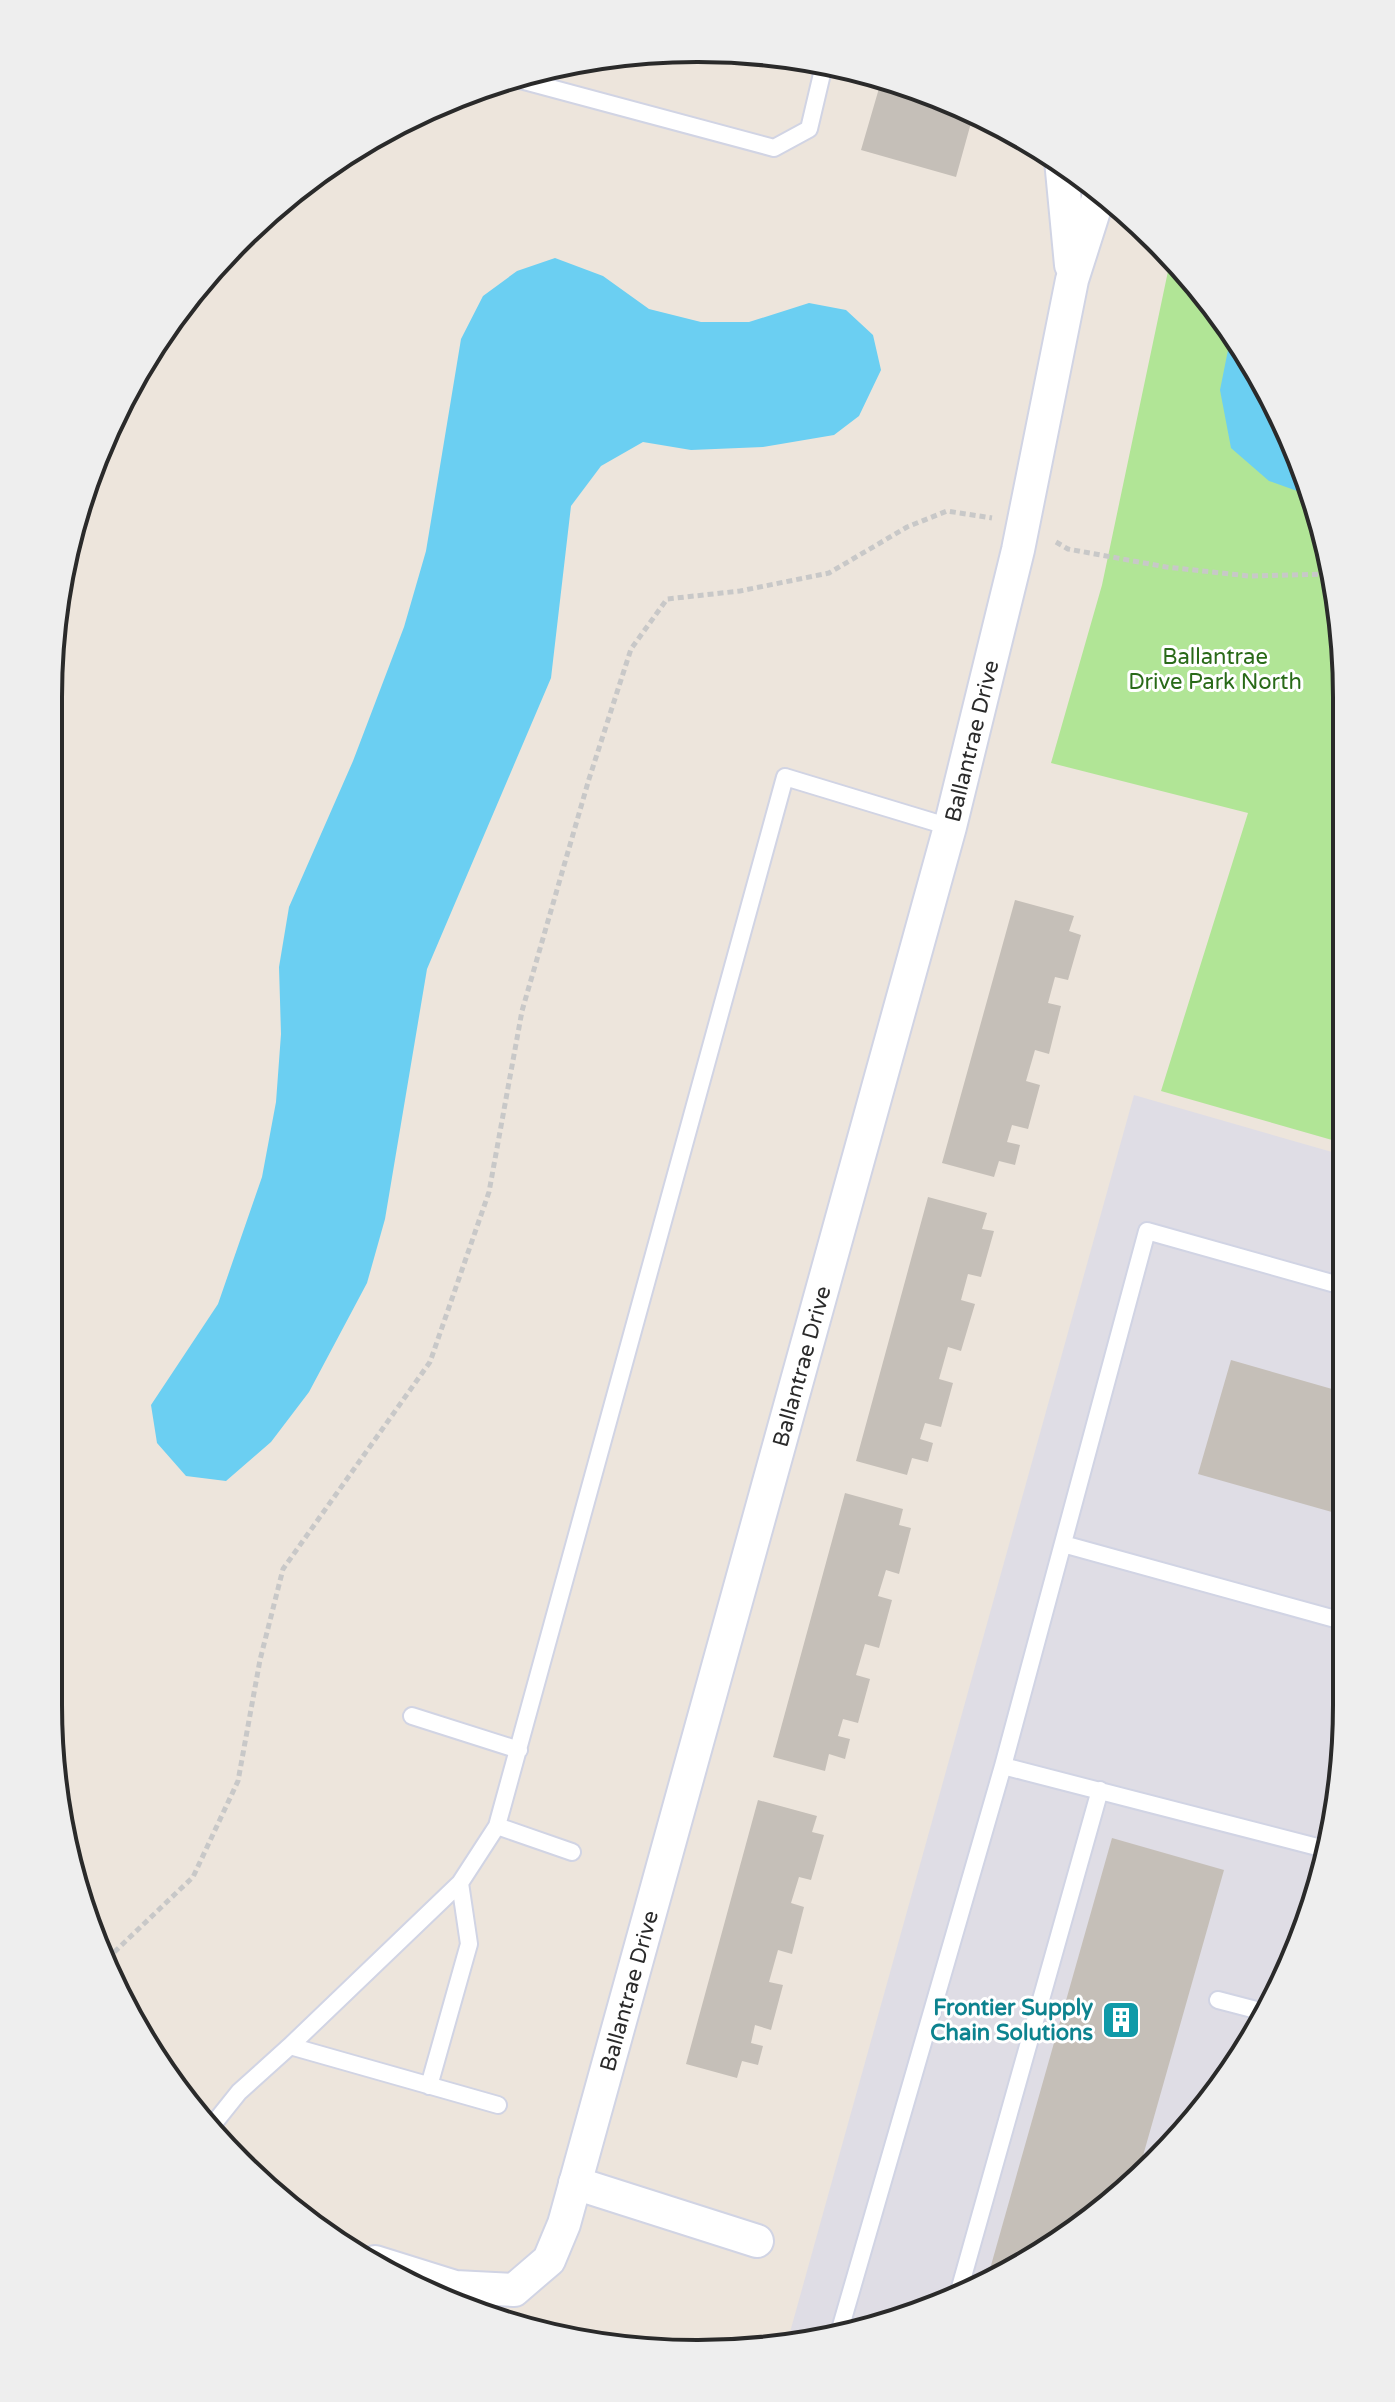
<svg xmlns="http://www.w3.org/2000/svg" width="1395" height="2402" font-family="'Varela Round',sans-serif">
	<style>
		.industrial { fill: #dfdde5 }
		.green { fill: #b1e596 }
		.water { fill: #6bcff2 }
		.building { fill: #c5bfb8 }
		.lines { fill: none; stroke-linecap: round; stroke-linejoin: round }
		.lane-casing { stroke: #d1d4e4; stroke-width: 20 }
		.street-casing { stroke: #d1d4e4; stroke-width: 36 }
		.path { stroke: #c8c8c8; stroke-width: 5; stroke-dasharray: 6 4; stroke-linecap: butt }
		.lane { stroke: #fff; stroke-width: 16 }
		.street { stroke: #fff; stroke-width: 32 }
		.labels { text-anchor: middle; stroke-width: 6; stroke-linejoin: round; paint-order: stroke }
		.park-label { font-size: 22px; fill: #296a18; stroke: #fff }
		.street-label { font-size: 22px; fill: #2a2a2a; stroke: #fff }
		.culture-label { font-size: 22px; font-weight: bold; fill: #0d838f; stroke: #fff; text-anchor: end }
		.rim { fill: none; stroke: #2a2a2a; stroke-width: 4 }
	</style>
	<rect width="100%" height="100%" fill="#ede5dc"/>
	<path class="industrial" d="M1134,1095L1346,1156V1747L1313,1913L1238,2065L1093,2219L907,2319L787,2343Z"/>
	<path class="green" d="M1171,257L1260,372L1313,489L1346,655V1144L1161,1091L1248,813L1051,763L1102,585Z"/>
	<path class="water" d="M555,258L603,276L649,309L701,322H749L809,303L846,310L873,335L881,370L859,416L834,435L763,447L691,450L643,442L601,466L571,506L551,678L427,969L385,1219L367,1283L309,1392L271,1442L226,1481L186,1476L157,1443L151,1405L218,1304L262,1177L276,1102L281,1034L279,967L289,907L353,761L404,627L426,551L461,339L483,296L517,271Z
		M1231,335L1260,372L1314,497L1269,481L1231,448L1220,390Z"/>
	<path class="building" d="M882,78L946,97L974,112L956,177L861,150Z
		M1015,900L1074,916L1069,931L1081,935L1068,980L1055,977L1048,1003L1061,1006L1049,1054L1035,1050L1026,1081L1040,1085L1028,1129L1012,1125L1007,1142L1020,1145L1015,1165L999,1161L994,1177L942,1163Z
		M928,1197L987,1213L982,1229L994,1231L981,1277L968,1274L961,1300L975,1304L961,1351L948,1347L939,1379L953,1383L941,1427L925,1423L920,1439L933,1443L928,1462L912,1458L907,1475L856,1461Z
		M1231,1360L1346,1393V1516L1198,1474Z
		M845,1493L903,1509L899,1525L911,1528L899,1574L886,1570L878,1596L892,1600L879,1648L865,1644L856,1675L870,1679L858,1723L843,1719L838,1736L850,1739L845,1759L829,1754L825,1771L773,1757Z
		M758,1800L817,1816L812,1832L824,1835L811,1880L799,1877L791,1903L804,1907L792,1954L778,1950L769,1982L783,1985L771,2030L755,2025L751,2043L763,2046L758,2065L742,2061L737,2078L686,2064Z
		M1112,1838L1224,1870L1139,2170L1093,2219L988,2276Z"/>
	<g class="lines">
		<g class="lane-casing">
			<path id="lane" d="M513,78L774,148L809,129L825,61
				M1063,1544L1346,1622
				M412,1716L519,1750
				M1003,1766L1325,1849
				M497,1826L572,1852
				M460,1883L497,1826L785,777L950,827
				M1218,2000L1264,2012
				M290,2046L460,1883L469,1944L429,2086
				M211,2127L239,2092L290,2046L498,2105
				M959,2291L1100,1790
				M839,2333L1003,1766L1147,1231L1346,1287"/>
		</g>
		<g class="street-casing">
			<g id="street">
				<path d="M1061,160L1071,265"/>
				<path d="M575,2183L757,2241"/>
				<path id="s1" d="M375,2262L455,2287L514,2290L549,2260L564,2224L950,827L1018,550L1072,280L1100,192"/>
			</g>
		</g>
		<path class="path" d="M1056,542L1068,549L1166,567L1249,576L1330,574
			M107,1959L193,1877L238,1781L260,1660L283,1569L430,1362L489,1192L522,1011L589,779L631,649L667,599L740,591L829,573L907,527L947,511L992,518"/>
		<use href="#lane" class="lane"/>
		<use href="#street" class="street"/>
	</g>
	<defs>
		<g id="building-square" transform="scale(2)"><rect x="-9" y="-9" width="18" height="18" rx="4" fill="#0f9aa8" stroke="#fff"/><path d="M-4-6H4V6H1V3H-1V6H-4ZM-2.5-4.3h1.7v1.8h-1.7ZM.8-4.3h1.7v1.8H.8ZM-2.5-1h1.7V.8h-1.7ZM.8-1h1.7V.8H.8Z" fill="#fff"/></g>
	</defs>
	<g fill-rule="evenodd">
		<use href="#building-square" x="1121" y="2020"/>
	</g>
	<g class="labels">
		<g class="park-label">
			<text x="1215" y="664">Ballantrae<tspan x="1215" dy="25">Drive Park North</tspan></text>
		</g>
		<g class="street-label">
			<text dy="8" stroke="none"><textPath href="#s1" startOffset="1766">Ballantrae Drive</textPath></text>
			<text dy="8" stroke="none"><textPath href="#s1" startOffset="1118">Ballantrae Drive</textPath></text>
			<text dy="8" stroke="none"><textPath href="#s1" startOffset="470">Ballantrae Drive</textPath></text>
		</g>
		<g class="culture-label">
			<text x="1093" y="2015">Frontier Supply<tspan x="1093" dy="25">Chain Solutions</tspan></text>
		</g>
	</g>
	<path d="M0 0H1395V2402H0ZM697 62H698A635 635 0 0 1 1333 697V1705A635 635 0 0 1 698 2340H697A635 635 0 0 1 62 1705V697A635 635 0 0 1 697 62Z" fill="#eee" fill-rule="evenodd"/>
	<path class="rim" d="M697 62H698A635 635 0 0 1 1333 697V1705A635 635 0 0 1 698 2340H697A635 635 0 0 1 62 1705V697A635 635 0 0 1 697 62Z"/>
</svg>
